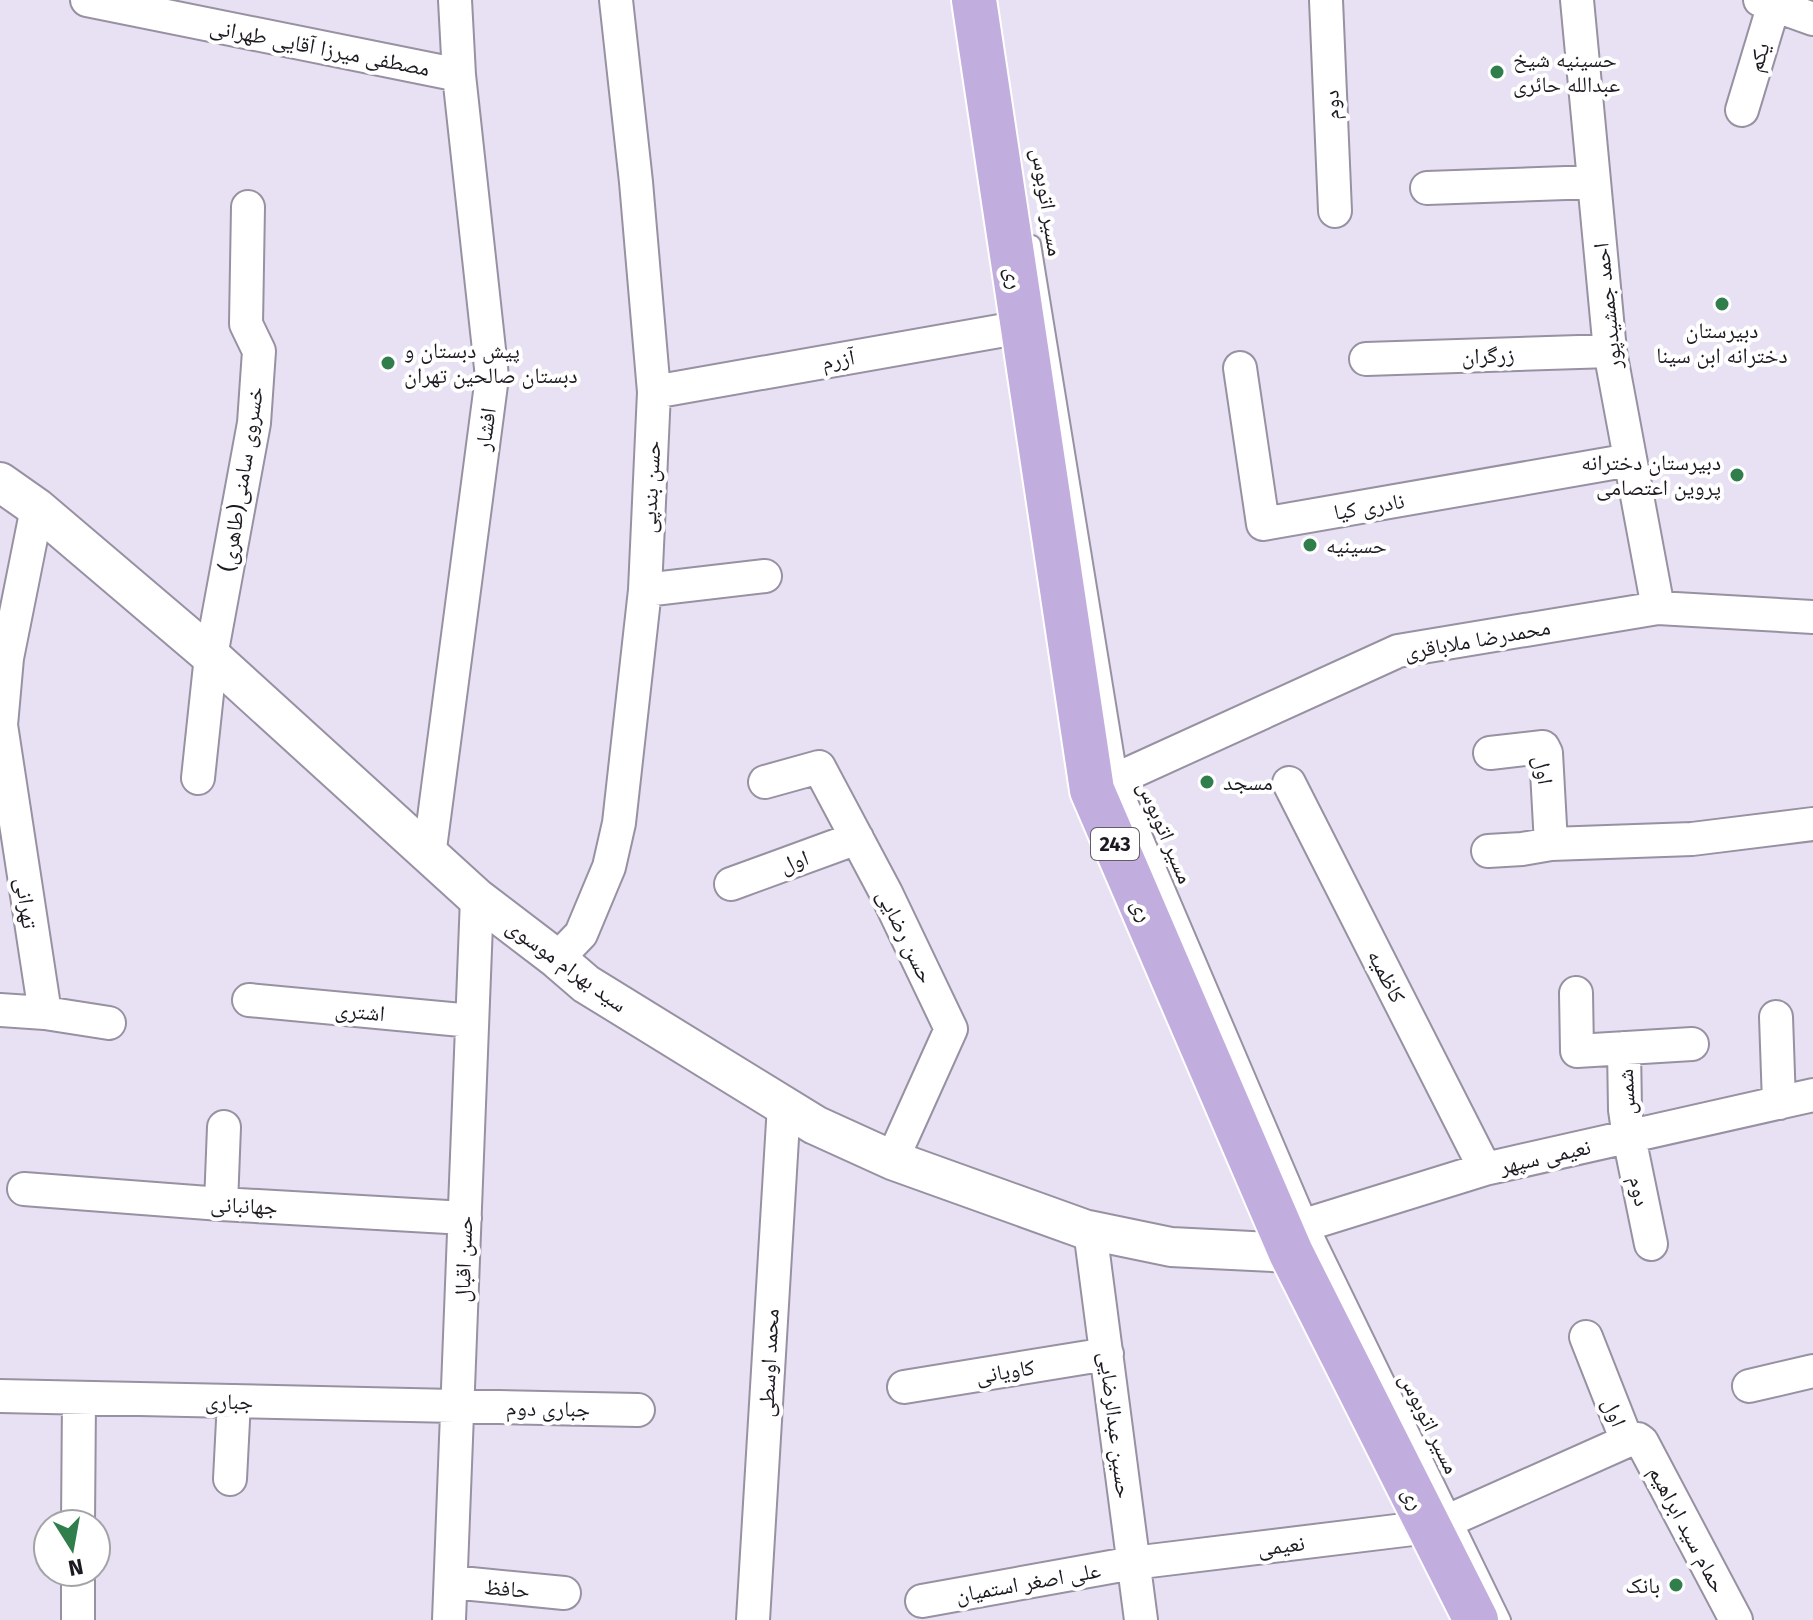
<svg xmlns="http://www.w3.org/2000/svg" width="1813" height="1620" font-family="'Fira Sans','Noto Naskh Arabic',sans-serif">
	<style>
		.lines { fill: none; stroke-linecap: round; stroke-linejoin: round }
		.service-casing { stroke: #9791a2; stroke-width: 20 }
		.minor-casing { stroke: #9791a2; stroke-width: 36 }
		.tertiary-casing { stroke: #9791a2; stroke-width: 42 }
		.primary-casing { stroke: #fff; stroke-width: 48 }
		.service { stroke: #fff; stroke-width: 16 }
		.minor { stroke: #fff; stroke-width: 32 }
		.tertiary { stroke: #fff; stroke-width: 38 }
		.primary { stroke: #c2addf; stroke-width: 44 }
		.poi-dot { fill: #317e4d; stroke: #fff; stroke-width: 3 }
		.labels { text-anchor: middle; stroke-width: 8; stroke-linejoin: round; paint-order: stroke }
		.shield { fill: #fff; stroke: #605e63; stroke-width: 2 }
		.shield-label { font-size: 20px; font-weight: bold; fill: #1c1920 }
		.street-label { font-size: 22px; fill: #1c1920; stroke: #fff }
		.poi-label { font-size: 22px; fill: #1c1920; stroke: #fff; text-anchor: start }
	</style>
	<rect width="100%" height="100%" fill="#e8e0f3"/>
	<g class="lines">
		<g class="service-casing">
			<path id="service" d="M1032,244L1119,778L1309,1223L1502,1620"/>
		</g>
		<g class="minor-casing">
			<path id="minor" d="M87,0L459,75
				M1326,0L1335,211
				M1577,0L1610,351L1658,608
				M1760,0L1813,19
				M1742,110L1774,4
				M1427,188L1594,182
				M1366,359L1610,351
				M1240,368L1263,524L1630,460
				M654,392L1022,327
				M37,508L7,658L1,725L45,1013
				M645,590L765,576
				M1490,753L1543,747L1546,753L1551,844
				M198,778L211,656L254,423L259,351L246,324L248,207
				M1119,778L1398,651L1658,608L1813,617
				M765,782L819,767L886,893L951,1029L892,1160
				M1289,783L1485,1169
				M1488,851L1522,849L1551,844L1692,839L1813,824
				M429,856L492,377L459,75L455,0
				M731,884L857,838
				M557,959L581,934L609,867L619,823L645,590L654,392L636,182L616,0
				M1576,993L1577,1051L1692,1044
				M249,1000L472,1021
				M0,1010L45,1013L109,1023
				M1776,1017L1779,1103
				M1624,1048L1625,1110L1629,1137L1651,1244
				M24,1189L221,1204L465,1218
				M221,1204L224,1127
				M1090,1230L1141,1620
				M1282,1232L1485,1169L1813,1095
				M1586,1337L1627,1441
				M1749,1386L1813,1371
				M904,1387L1107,1354
				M0,1396L638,1410
				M230,1479L234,1401
				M1452,1519L1627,1441L1638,1439L1642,1442L1736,1620
				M78,1524L79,1398
				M451,1582L564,1593
				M922,1601L1133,1563L1429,1527
				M78,1620V1572
				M449,1620L477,898
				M753,1620L784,1105"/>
		</g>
		<g class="tertiary-casing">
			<path id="tertiary" d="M0,482L37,508L211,656L477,898L557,959L586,984L815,1125L892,1160L1084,1229L1171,1247L1291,1253"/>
		</g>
		<g class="primary-casing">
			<path id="primary" d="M974,0L1092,790L1291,1253L1476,1620"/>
		</g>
		<use href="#service" class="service"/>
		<use href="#minor" class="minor"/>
		<use href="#tertiary" class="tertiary"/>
		<use href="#primary" class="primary"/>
	</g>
	<g class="poi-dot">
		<circle cx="1497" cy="72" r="8"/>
		<circle cx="1722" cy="304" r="8"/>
		<circle cx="388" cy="363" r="8"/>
		<circle cx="1737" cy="475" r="8"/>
		<circle cx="1310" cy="545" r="8"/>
		<circle cx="1207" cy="782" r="8"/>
		<circle cx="1676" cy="1585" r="8"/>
	</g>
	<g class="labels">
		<rect class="shield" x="1091" y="828" width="48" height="32" rx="6"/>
		<g class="shield-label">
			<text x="1115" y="851">243</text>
		</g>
		<g class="street-label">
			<text transform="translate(320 47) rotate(11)" y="8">مصطفی میرزا آقایی طهرانی</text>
			<text transform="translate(1758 57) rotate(-73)" y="8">یکم</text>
			<text transform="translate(1331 105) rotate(-92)" y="8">دوم</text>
			<text transform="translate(1048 202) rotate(81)" y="8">مسیر اتوبوس</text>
			<text transform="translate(1015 278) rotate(82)" y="8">ری</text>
			<text transform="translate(1607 306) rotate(-96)" y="8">احمد جمشیدپور</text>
			<text transform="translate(1488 355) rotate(-2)" y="8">زرگران</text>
			<text transform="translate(838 359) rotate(-10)" y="8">آزرم</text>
			<text transform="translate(485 429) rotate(-82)" y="8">افشار</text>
			<text transform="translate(241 479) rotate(-81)" y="8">خسروی سامنی(طاهری)</text>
			<text transform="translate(650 487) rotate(-87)" y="8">حسن بندپی</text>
			<text transform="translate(1369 506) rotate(-10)" y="8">نادری کیا</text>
			<text transform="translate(1477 639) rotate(-10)" y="8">محمدرضا ملاباقری</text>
			<text transform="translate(1544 770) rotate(81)" y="8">اول</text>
			<text transform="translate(1166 832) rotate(67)" y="8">مسیر اتوبوس</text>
			<text transform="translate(794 861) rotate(-20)" y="8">اول</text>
			<text transform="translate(27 903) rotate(82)" y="8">تهرانی</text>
			<text transform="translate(1143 910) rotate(67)" y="8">ری</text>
			<text transform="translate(906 936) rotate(64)" y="8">حسن رضایی</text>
			<text transform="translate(567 965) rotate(36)" y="8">سید بهرام موسوی</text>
			<text transform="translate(1387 976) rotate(63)" y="8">کاظمیه</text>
			<text transform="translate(360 1011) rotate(5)" y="8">اشتری</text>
			<text transform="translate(1626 1092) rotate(-93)" y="8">شمس</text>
			<text transform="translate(1545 1156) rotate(-13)" y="8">نعیمی سپهر</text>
			<text transform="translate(1640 1191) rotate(78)" y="8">دوم</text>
			<text transform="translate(244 1205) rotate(3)" y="8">جهانبانی</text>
			<text transform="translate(463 1259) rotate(-88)" y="8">حسن اقبال</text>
			<text transform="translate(768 1363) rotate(-87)" y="8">محمد اوسطی</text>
			<text transform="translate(1005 1371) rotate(-9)" y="8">کاویانی</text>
			<text transform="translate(229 1401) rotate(1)" y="8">جباری</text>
			<text transform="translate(548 1408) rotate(1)" y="8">جباری دوم</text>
			<text transform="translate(1615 1412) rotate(68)" y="8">اول</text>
			<text transform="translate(1430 1423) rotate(64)" y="8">مسیر اتوبوس</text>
			<text transform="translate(1116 1425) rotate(83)" y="8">حسین عبدالرضایی</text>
			<text transform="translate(1414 1498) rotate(63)" y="8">ری</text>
			<text transform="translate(1688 1529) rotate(62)" y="8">حمام سید ابراهیم</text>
			<text transform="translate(1281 1545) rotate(-7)" y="8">نعیمی</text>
			<text transform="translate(1028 1582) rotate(-10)" y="8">علی اصغر استمیان</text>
			<text transform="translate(507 1588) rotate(5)" y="8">حافظ</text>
		</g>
		<g class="poi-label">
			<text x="1513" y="67">حسینیه شیخ<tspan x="1513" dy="25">عبدالله حائری</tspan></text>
			<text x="1722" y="338" text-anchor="middle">دبیرستان<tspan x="1722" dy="25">دخترانه ابن سینا</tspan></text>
			<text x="404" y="358">پیش دبستان و<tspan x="404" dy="25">دبستان صالحین تهران</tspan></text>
			<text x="1721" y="470" text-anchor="end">دبیرستان دخترانه<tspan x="1721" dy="25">پروین اعتصامی</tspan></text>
			<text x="1326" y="553">حسینیه</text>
			<text x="1223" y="790">مسجد</text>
			<text x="1660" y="1593" text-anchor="end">بانک</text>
		</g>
	</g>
	<g transform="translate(72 1548) rotate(169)"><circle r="38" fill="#ffffff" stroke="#a4a3a6" stroke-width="2"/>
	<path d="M0-6L14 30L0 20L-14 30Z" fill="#317e4d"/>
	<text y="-12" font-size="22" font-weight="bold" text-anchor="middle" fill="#1c1920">N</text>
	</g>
</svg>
